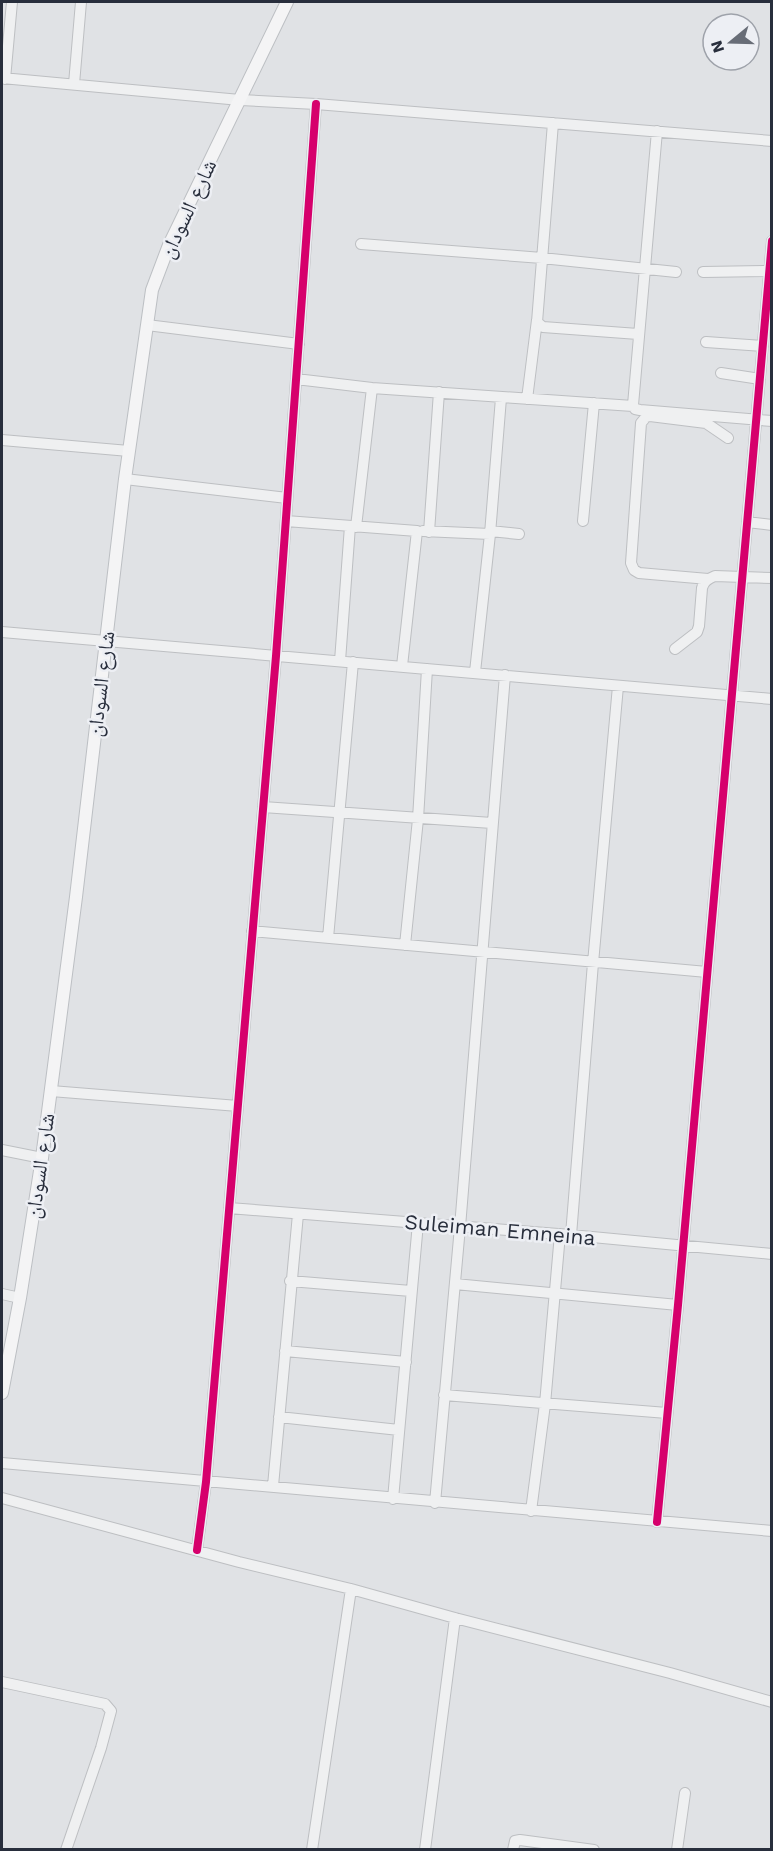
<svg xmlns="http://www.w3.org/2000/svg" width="773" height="1851" font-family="'Work Sans','Noto Naskh Arabic',sans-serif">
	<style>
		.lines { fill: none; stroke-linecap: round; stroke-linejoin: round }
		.minor-casing { stroke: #bdbfc2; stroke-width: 12 }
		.major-casing { stroke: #bcbfc3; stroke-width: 14 }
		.minor { stroke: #eff0f1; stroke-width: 10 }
		.major { stroke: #f4f4f5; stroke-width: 12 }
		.cycleway-casing { stroke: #edeff4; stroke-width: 11 }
		.cycleway { stroke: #d6006c; stroke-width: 8 }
		.labels { text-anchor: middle; stroke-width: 5; stroke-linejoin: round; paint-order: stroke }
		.street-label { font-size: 21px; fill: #282e3c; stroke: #edeff4 }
	</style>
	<rect width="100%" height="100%" fill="#e0e2e5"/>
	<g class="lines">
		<g class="minor-casing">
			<path id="minor" d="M2,78L240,100L316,104L772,141
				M5,79L12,2
				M74,84L81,2
				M553,123L537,322L543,327L638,334
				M657,131L633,405L635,409L640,410L772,421
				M361,244L542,258L676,272
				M703,272L769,271
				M147,325L299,344
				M706,342L763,346
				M721,373L760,379
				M296,379L372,388L633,406
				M527,399L537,320
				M2,440L129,451
				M125,479L287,498
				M286,521L417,531L402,666
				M583,521L594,403
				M747,522L772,525
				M356,527L372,388
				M423,531L490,534
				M490,531L519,534
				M429,532L439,392
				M708,579L639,573L634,570L631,563L641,423L646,417L650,416L706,423L728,438
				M2,632L772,699
				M675,649L697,632L699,626L702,588C704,581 708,579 715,576L772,578
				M340,661L350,526
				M475,672L490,534L501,398
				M263,807L492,823
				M252,931L707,972
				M328,938L353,662
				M405,945L418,819L427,669
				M51,1091L238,1106
				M2,1150L42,1158
				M229,1208L571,1235L772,1254
				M571,1235L593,963L618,686
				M290,1281L411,1291
				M455,1284L678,1305
				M2,1294L20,1298
				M285,1351L406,1362
				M444,1395L667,1413
				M279,1417L399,1430
				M2,1463L772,1531
				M273,1486L298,1214
				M2,1498L239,1562L351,1589L455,1618L670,1673L772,1702
				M393,1499L418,1223
				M435,1503L460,1227L505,675
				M531,1511L545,1404L560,1234
				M657,1522L678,1305L772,241
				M197,1550L206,1482L276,656L316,104
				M2,1682L105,1704L111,1711L101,1748L66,1850
				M312,1850L351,1589
				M425,1850L455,1618
				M513,1850L515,1841L520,1840L594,1850
				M677,1850L685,1793"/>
		</g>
		<g class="major-casing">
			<path id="major" d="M2,1393L20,1298L42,1158L76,897L125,479L152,290L169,245L287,2"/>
		</g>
		<use href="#minor" class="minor"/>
		<use href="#major" class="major"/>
		<g class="cycleway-casing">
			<path id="cycleway" d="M657,1522L678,1305L772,241
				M197,1550L206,1482L276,656L316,104"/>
		</g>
		<use href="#cycleway" class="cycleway"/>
	</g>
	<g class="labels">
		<g class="street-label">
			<text transform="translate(188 209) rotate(-65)" y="7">شارع السودان</text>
			<text transform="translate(101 684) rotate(-83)" y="7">شارع السودان</text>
			<text transform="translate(40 1166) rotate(-82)" y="7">شارع السودان</text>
			<text transform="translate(500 1230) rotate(5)" y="7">Suleiman Emneina</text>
		</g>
	</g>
	<rect width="773" height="1851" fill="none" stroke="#282e3c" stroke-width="6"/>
	<g transform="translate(731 42) rotate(251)"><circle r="28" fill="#edeff4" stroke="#9ea2aa" stroke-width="1.5"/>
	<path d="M0-4.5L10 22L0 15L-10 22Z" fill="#686d77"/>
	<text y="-9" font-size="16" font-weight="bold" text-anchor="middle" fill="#282e3c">N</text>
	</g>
</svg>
